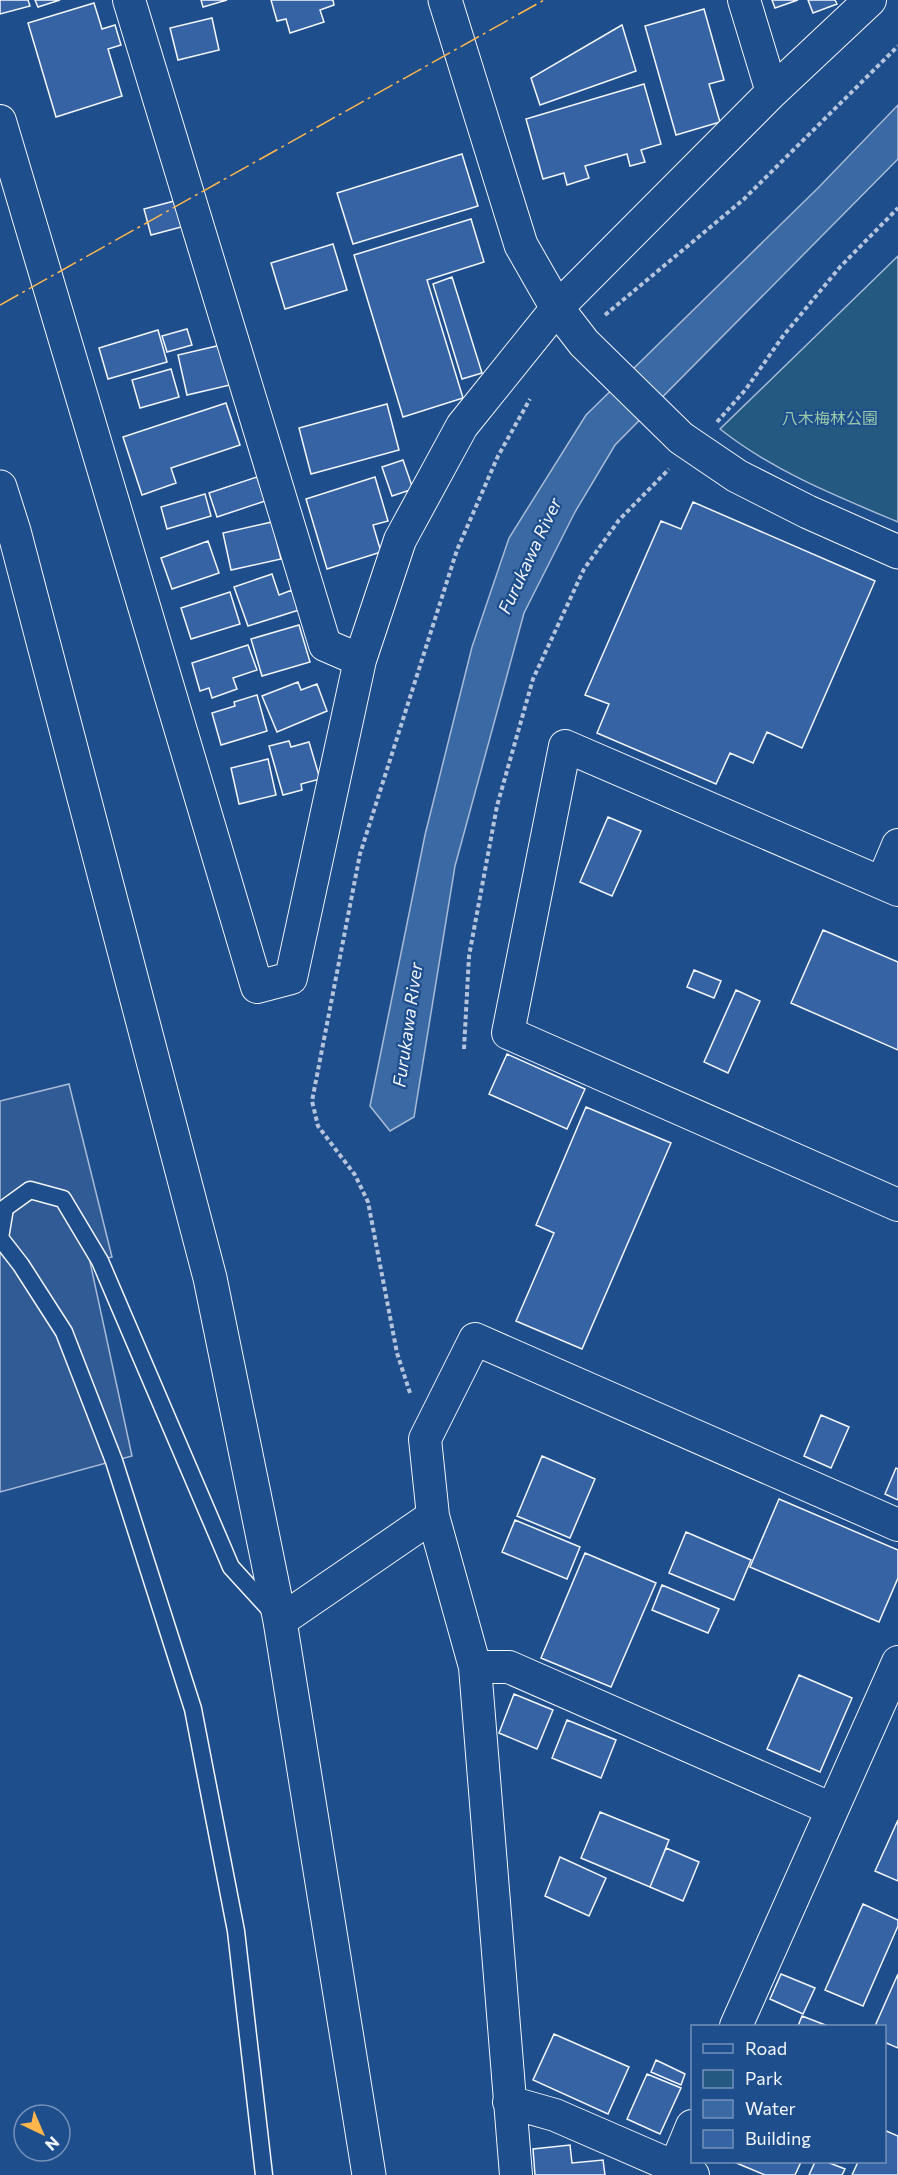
<svg xmlns="http://www.w3.org/2000/svg" width="898" height="2175" font-family="Commissioner,'Noto Sans JP',sans-serif">
	<style>
		.green { fill: #245a82; stroke: #a8bbd7; stroke-width: 1.5 }
		.parking { fill: #305b95; stroke: #a8bbd7; stroke-width: 1.5 }
		.water { fill: #3b69a3; stroke: #a8bbd7; stroke-width: 1.5 }
		.building { fill: #3563a3; stroke: #f2f6ff; stroke-width: 1.5 }
		.lines { fill: none; stroke-linecap: round; stroke-linejoin: round }
		.service-casing { stroke: #f2f6ff; stroke-width: 19 }
		.minor-casing { stroke: #f2f6ff; stroke-width: 34 }
		.tertiary-casing { stroke: #f2f6ff; stroke-width: 35 }
		.path { stroke: #b3c4dc; stroke-width: 4; stroke-dasharray: 4.5 3; stroke-linecap: butt }
		.service { stroke: #1f4e8c; stroke-width: 16 }
		.minor { stroke: #1f4e8c; stroke-width: 32 }
		.tertiary { stroke: #1f4e8c; stroke-width: 33 }
		.power { stroke: #ffb74d; stroke-width: 1.5; stroke-dasharray: 21 4.5 3 4.5; stroke-linecap: butt }
		.labels { text-anchor: middle; stroke-width: 4.5; stroke-linejoin: round; paint-order: stroke }
		.park-label { font-size: 16px; fill: #97c8a6; stroke: #1f4e8c }
		.water-label { font-size: 18px; font-style: italic; fill: #f2f6ff; stroke: #1f4e8c }
	</style>
	<rect width="100%" height="100%" fill="#1f4e8c"/>
	<path class="green" d="M898,256V522C836,496 773,471 720,429Z"/>
	<path class="parking" d="M69,1084L112,1257L90,1262L132,1456L0,1492V1101Z"/>
	<path class="water" d="M898,105V159L615,445L575,512L524,613L455,866L414,1117L390,1131L370,1106L425,835L472,647L509,538L586,415L818,188Z"/>
	<path class="building" d="M0,0H28L30,6L0,14Z
		M35,0H60L38,7Z
		M201,0H227L203,7Z
		M271,0H333L334,5L320,10L324,22L290,33L286,19L277,21Z
		M772,0H798L775,8Z
		M808,0H835L837,4L813,13Z
		M94,3L102,29L115,25L121,45L108,49L122,96L56,117L28,23Z
		M704,9L724,80L709,84L720,122L676,135L645,26Z
		M212,18L219,50L178,60L170,28Z
		M622,25L636,71L540,105L531,78Z
		M644,84L661,144L641,150L645,162L630,166L627,154L585,166L589,178L567,185L564,173L543,179L526,119Z
		M462,154L478,206L353,244L337,193Z
		M178,200L185,226L151,235L144,209Z
		M471,219L484,262L427,280L463,398L403,417L354,255Z
		M333,244L347,290L285,309L271,263Z
		M452,277L482,373L462,379L433,284Z
		M187,329L192,345L167,352L162,336Z
		M158,330L167,362L108,379L99,348Z
		M221,345L230,385L187,395L178,355Z
		M171,369L179,397L140,408L132,380Z
		M226,403L240,445L171,468L176,483L142,495L123,437Z
		M387,404L399,450L311,474L299,428Z
		M403,460L413,489L392,496L382,467Z
		M257,477L265,501L217,517L209,493Z
		M375,477L388,521L373,525L381,552L327,569L306,499Z
		M205,494L211,516L167,529L161,507Z
		M693,502L875,581L802,748L767,732L753,763L730,753L716,784L597,733L609,704L585,695L661,521L681,529Z
		M272,522L281,559L231,570L223,533Z
		M208,541L219,573L172,589L161,558Z
		M272,574L279,595L292,590L299,610L248,626L234,587Z
		M230,592L240,624L191,639L181,608Z
		M299,625L310,662L262,676L251,639Z
		M248,645L257,670L233,678L237,689L212,698L209,688L200,691L192,663Z
		M298,682L301,690L317,684L327,711L277,732L262,696Z
		M257,695L267,731L221,745L212,713L235,706L234,702Z
		M289,741L291,747L309,742L320,779L301,784L302,790L283,795L269,746Z
		M268,759L276,795L239,804L231,768Z
		M608,817L641,831L612,896L580,882Z
		M823,930L898,962V1050L791,1003Z
		M694,970L721,981L714,998L687,987Z
		M736,990L760,1001L728,1073L704,1062Z
		M507,1054L585,1089L567,1129L489,1094Z
		M586,1107L671,1143L582,1349L516,1321L554,1233L536,1225Z
		M821,1415L849,1427L831,1468L804,1456Z
		M542,1456L595,1479L570,1538L517,1516Z
		M896,1468L898,1469V1500L885,1494Z
		M779,1499L898,1550V1578L879,1622L750,1567Z
		M515,1520L580,1547L567,1579L502,1552Z
		M686,1532L751,1560L734,1600L669,1573Z
		M585,1553L656,1583L611,1687L541,1658Z
		M662,1585L719,1609L708,1633L652,1610Z
		M799,1675L852,1698L820,1772L767,1749Z
		M514,1694L553,1710L537,1749L499,1733Z
		M567,1720L616,1740L601,1778L552,1758Z
		M600,1812L669,1840L650,1887L581,1858Z
		M898,1820V1881L875,1871Z
		M666,1848L699,1862L683,1901L650,1887Z
		M560,1857L606,1878L589,1916L545,1896Z
		M863,1904L898,1920V1926L863,2006L825,1990Z
		M781,1974L815,1988L803,2014L770,1999Z
		M898,1974V2048L884,2042V2026H875Z
		M802,2016L828,2026H798Z
		M554,2034L629,2067L608,2114L533,2080Z
		M656,2060L685,2074L681,2085L651,2072Z
		M647,2074L681,2088L660,2134L627,2119Z
		M884,2130L898,2136V2175H852L858,2162H884Z
		M570,2145L572,2163L603,2160L605,2175H535L533,2149Z
		M734,2162H801L795,2175H765Z
		M815,2162H827L845,2169L842,2175H809Z"/>
	<g class="lines">
		<g class="service-casing">
			<path id="service" d="M264,2175L236,1931L193,1709L114,1461L64,1332L21,1265L0,1238L5,1208L30,1190L63,1199L100,1261L231,1567L273,1613"/>
		</g>
		<g class="minor-casing">
			<path id="minor" d="M129,0L325,645L360,660
				M744,0L772,92
				M0,121L257,987L291,978L360,660L400,540L462,426L557,308L772,92L870,0
				M882,883L898,845
				M898,890L565,746L508,1033L898,1205
				M280,1621L433,1516
				M475,1667H509L832,1809
				M736,2026L898,1662
				M509,2102L555,2115L693,2175
				M675,2167L692,2126
				M516,2175L475,1667L433,1516L425,1439L475,1339L898,1525"/>
		</g>
		<g class="tertiary-casing">
			<path id="tertiary" d="M445,0L521,245L557,308L584,343L681,438L737,476L808,512L898,552
				M0,487L14,531L210,1278L280,1621L369,2175"/>
		</g>
		<path class="path" d="M605,315L744,199L898,46
			M717,422L746,389L783,336L840,267L898,208
			M464,1049L469,956L497,806L533,679L584,569L619,520L669,469
			M410,1393L397,1353L368,1202L355,1175L318,1126L312,1101L360,854L457,550L498,456L530,399"/>
		<use href="#service" class="service"/>
		<use href="#minor" class="minor"/>
		<use href="#tertiary" class="tertiary"/>
		<path class="power" d="M0,305L544,0"/>
	</g>
	<g class="labels">
		<g class="park-label">
			<text x="830" y="424">八木梅林公園</text>
		</g>
		<g class="water-label">
			<text transform="translate(530 556) rotate(-65)" y="6">Furukawa River</text>
			<text transform="translate(408 1025) rotate(-82)" y="6">Furukawa River</text>
		</g>
	</g>
	<rect x="691" y="2025" width="195" height="138" fill="#1f4e8c" stroke="#7391ba" stroke-width="1.5"/>
	<rect x="703" y="2044" width="30" height="9" fill="#1f4e8c" stroke="#7391ba" stroke-width="1.5"/>
	<text x="745" y="2055" font-size="18" fill="#f2f6ff">Road</text>
	<rect x="703" y="2070" width="30" height="18" fill="#245a82" stroke="#7391ba" stroke-width="1.5"/>
	<text x="745" y="2085" font-size="18" fill="#f2f6ff">Park</text>
	<rect x="703" y="2100" width="30" height="18" fill="#3b69a3" stroke="#7391ba" stroke-width="1.5"/>
	<text x="745" y="2115" font-size="18" fill="#f2f6ff">Water</text>
	<rect x="703" y="2130" width="30" height="18" fill="#3563a3" stroke="#7391ba" stroke-width="1.5"/>
	<text x="745" y="2145" font-size="18" fill="#f2f6ff">Building</text>
	<g transform="translate(42 2133) rotate(136)"><circle r="28" fill="#1f4e8c" stroke="#7391ba" stroke-width="1.5"/>
	<path d="M0-4.5L10 22L0 15L-10 22Z" fill="#ffb74d"/>
	<text y="-9" font-size="16" font-weight="bold" text-anchor="middle" fill="#f2f6ff">N</text>
	</g>
</svg>
